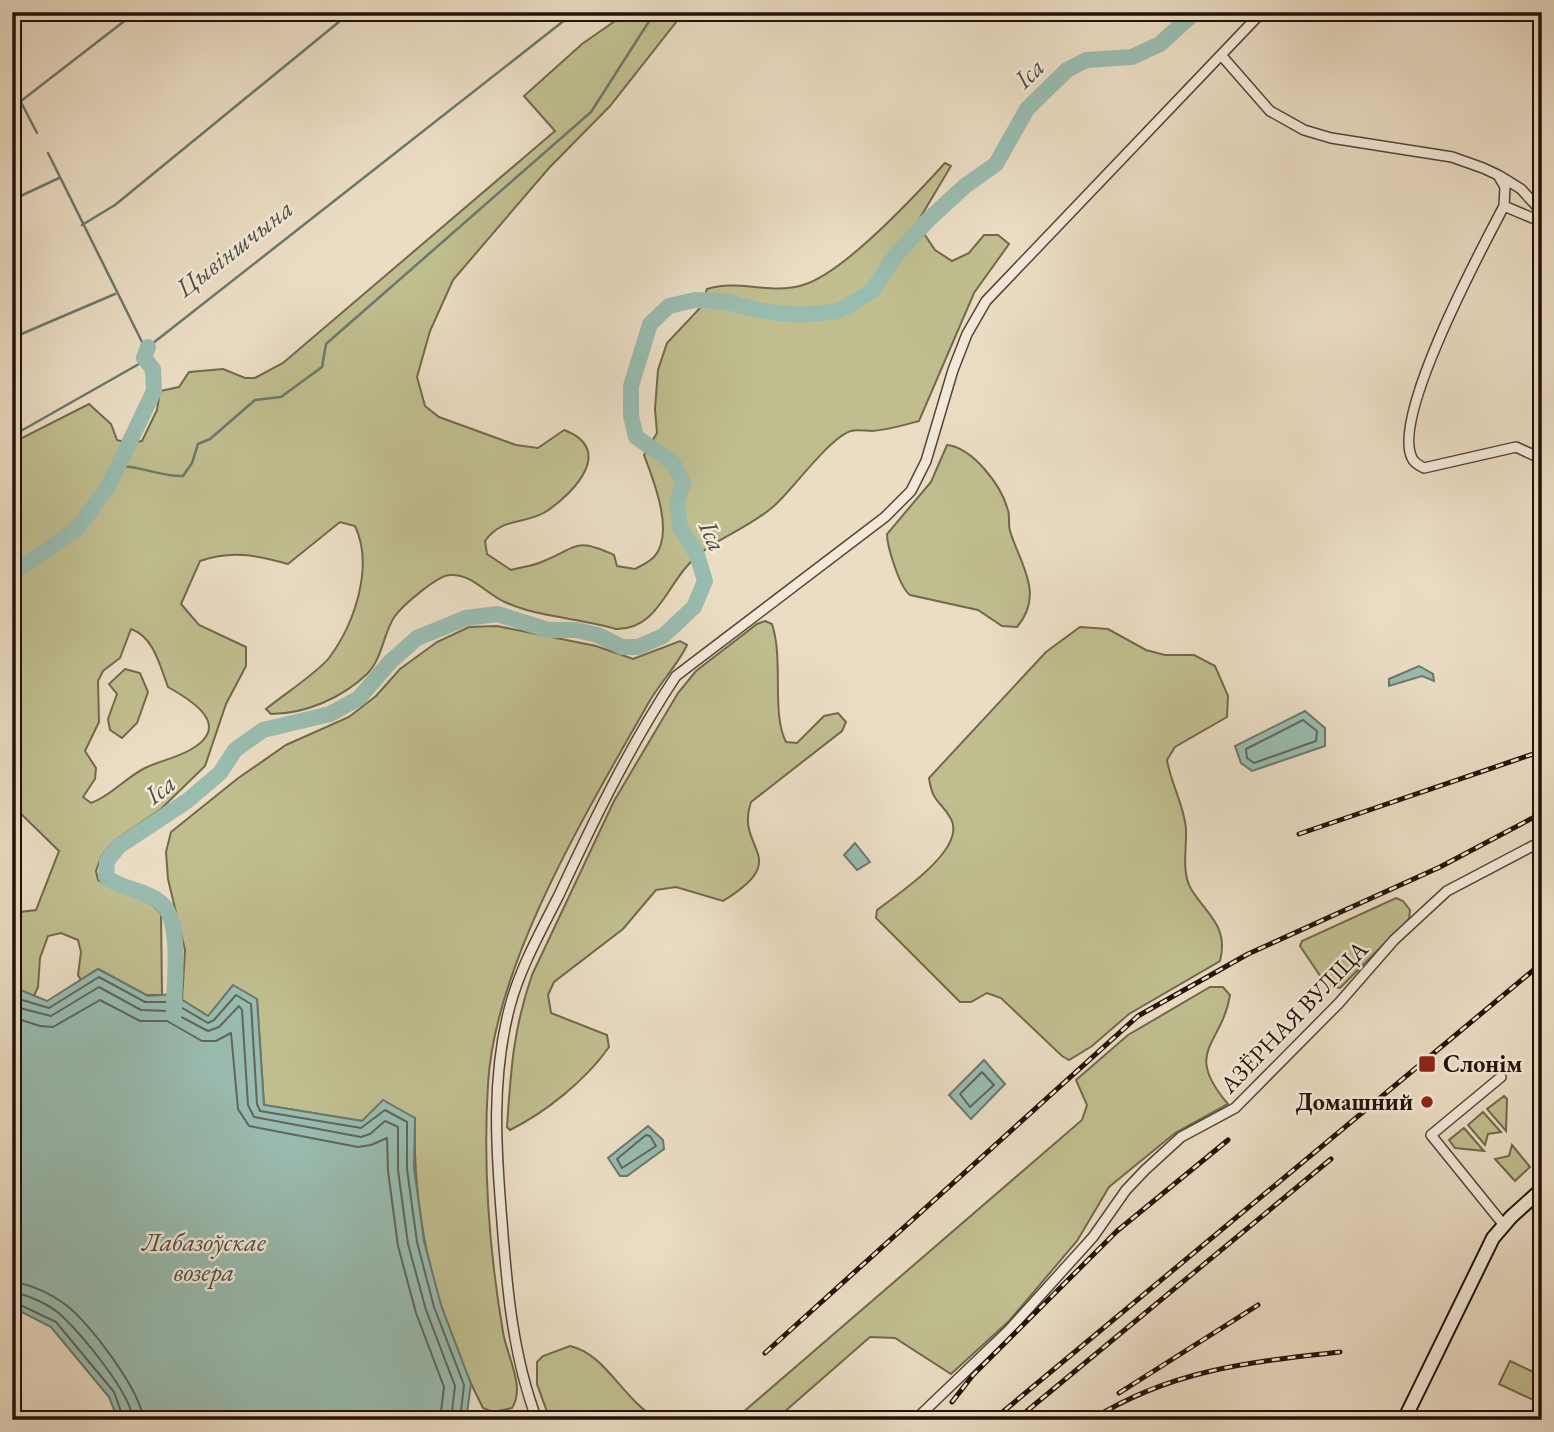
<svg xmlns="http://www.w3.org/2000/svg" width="1554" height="1432" font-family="'EB Garamond',serif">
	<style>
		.green { fill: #c0be8f; stroke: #72684b; stroke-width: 2; fill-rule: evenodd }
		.water { fill: #99bcb0; stroke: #6b786c; stroke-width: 2 }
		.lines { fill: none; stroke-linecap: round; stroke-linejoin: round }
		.shore { stroke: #5f665c; stroke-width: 2 }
		.stream { stroke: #6b786c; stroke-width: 2.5 }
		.river { stroke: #99bcb0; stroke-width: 16 }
		.street-casing { stroke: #564436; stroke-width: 12 }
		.secondary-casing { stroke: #251107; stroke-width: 16 }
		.street { stroke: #f2e9d9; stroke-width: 9 }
		.secondary { stroke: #f2e9d9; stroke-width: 12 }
		.rail-casing { stroke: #251107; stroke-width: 5 }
		.rail { stroke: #f2e9d9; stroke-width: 2.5; stroke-dasharray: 8; stroke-linecap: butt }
		.poi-dot { fill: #8f2418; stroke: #f2e9d9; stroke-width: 2.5 }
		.labels { text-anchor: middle; stroke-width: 5; stroke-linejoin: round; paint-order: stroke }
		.street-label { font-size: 24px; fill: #251107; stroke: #f2e9d9 }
		.poi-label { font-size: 24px; font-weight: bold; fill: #251107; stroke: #f2e9d9; text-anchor: start }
		.water-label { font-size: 26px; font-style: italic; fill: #4e4d42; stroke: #f2e9d9 }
	</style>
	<rect width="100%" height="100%" fill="#ebddc4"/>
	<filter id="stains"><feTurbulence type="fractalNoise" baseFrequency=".00286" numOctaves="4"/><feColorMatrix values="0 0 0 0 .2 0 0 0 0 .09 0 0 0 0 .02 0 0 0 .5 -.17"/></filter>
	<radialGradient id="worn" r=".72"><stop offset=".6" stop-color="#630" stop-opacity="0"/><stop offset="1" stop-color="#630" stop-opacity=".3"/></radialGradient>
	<path class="green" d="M628,12H684L610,106L549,168L453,280L430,331L417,377L425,406L439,417L516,445L538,448L564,430C615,449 575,492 547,511C526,525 503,516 485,541L487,554L511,570C521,567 534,566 544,561C578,547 575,537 614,555L617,566L635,569C641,566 649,562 654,557C675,534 654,481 644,455L657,433L655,409L658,370L667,343L701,307L707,289C738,279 771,295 803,285C844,273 915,196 945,163L951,166L917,223L935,250L952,261L969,253L984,235H998L1009,244L974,293L919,421C904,425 888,430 872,431C866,431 857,429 851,431C830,437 793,489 775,505C748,530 712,538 688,565C665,590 655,630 616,629C581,618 541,618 507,603C488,596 472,573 450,575C438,575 403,605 395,616C383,633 383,658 367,674C342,698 305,714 271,714L266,709C283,695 317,673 329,658C355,623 374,566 355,526L340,522L288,564C255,555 232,550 200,561L181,604L199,625L246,647V666L226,704L205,766L161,809L114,841L101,857L96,871L98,880C117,895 147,893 161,914L162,995H146L98,969L81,980L78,975L81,952L78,940L61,933L48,936L40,958L38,987L34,996L18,989L12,991V913L36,910L59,851L12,805V443L89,404L111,424L117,440L128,443L142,441L157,410L160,391L179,387L189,372L223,369L245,378H255L283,363L555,131L524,96L582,44ZM131,629C154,637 160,666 168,687C193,701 233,726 190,750C176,758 159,761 145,768C125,778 111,796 91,803L83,797L95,779L96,768L85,751L99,722L98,681L103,671L120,658Z
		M947,445C973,448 1001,485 1008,510C1010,516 1008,524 1010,531C1020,564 1045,594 1017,627L1002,626L978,610L910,595C900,588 887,547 887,534L931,482Z
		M765,621L772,624C784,660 771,713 786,742L797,743L824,716L838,713L846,722L842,731L751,802C734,850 795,857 723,901L676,887L656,890L623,929L554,982L548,995L551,1013L607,1035L609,1047C586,1080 546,1112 510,1130L507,1127C511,1069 513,1030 532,975L614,801L678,693L696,671L757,624Z
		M497,626L596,646L633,659L680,641L687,645C679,663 660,683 649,702C589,808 495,962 488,1084C483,1166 489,1250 503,1332C506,1354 526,1387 512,1408L493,1412L483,1408C437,1318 412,1219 415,1118L362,1121L264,1105L257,999L208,1016L182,1000L185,950L168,879L166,852L171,832L237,779L286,745L349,717L376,696L400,669L437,642L469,627Z
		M1080,627L1108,629L1146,650L1165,655H1194L1215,666L1228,696L1227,717L1175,747L1167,760C1171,784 1184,805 1186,829C1187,848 1181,871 1191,889C1207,915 1229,926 1220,961L1129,1014L1092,1046L1069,1060L1062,1056L1001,998L987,993L971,1002H960L876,918L877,910C898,894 967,849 951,819C941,800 933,805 929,778L1046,652Z
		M125,669L140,673L148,692L137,723L122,738L110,730L108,719L117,694L109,684Z
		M1396,898L1403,901L1410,910L1409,919L1340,988L1327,986L1300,946L1302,941Z
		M1210,987H1223L1230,995C1222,1046 1182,1050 1228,1104L1175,1133L1109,1187L1077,1241L1009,1321L951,1374L895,1338L870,1337L775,1420H734L1082,1120L1087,1105L1076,1080L1128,1035Z
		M1504,1096L1507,1099L1506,1131L1487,1109Z
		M1483,1112L1501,1132L1488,1134L1485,1145L1468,1125Z
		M1464,1128L1484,1151L1455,1148L1449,1140Z
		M1512,1145L1530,1167L1515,1181L1495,1159L1509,1156Z
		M570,1346C607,1354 624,1403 660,1420H550L537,1384V1362L543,1356Z
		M1510,1361L1542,1376V1404L1499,1384Z"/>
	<path class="water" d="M1419,666L1433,674L1434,681L1422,676L1389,686V679Z
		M1305,711L1325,728V746L1252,771L1241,763L1235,746Z
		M855,843L870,862L857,870L844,855Z
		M98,969L148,996L173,994L208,1016L233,985L257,999L264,1105L362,1121L383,1100L415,1118L414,1168L424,1241L441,1305L471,1384L466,1420H118L109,1397L51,1327L12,1307V991L18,989L47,1001Z
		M984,1060L1005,1084L971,1119L949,1095Z
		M648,1126L663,1140L664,1149L627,1176H620L608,1158Z"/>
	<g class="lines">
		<path class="shore" d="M1303,720L1317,731L1316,741L1254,763L1247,758L1246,749Z
			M12,997L49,1008L99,977L145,1002H172L208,1023L214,1020L236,995L251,1004L257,1104L260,1111L361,1128L385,1110L407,1122V1169L417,1242L434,1307L464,1385L460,1420
			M12,1006L51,1016L99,987L141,1010L170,1011L208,1031L219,1027L239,1006L242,1010L248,1105L254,1117L361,1137L370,1134L385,1121L398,1127V1170L408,1244L426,1310L455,1386L451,1420
			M12,1017L40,1026L53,1027L100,1000L140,1021H167L202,1041H216L231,1033L238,1109L249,1126L358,1147L371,1145L387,1138L388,1171L398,1246L416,1313L444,1387L440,1420
			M982,1072L994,1085L970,1107L960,1094Z
			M646,1135L650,1136L656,1146L622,1168L617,1159Z
			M12,1282C29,1283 53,1295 66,1305C89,1322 142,1392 143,1420
			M12,1293C26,1293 52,1306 62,1316C82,1335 131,1393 133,1420
			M12,1301L56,1322L114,1392L124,1420"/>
		<path class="stream" d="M12,85L37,133
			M21,101L136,12
			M48,153L146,350
			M12,200L59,178
			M82,225L115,205L351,12
			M12,338L115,294
			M148,347L575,12
			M12,436L146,360
			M119,466C141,466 162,477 183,476L192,463L198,444L210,439L255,400L281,397L322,367L326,344L591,112L655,12"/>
		<path class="river" d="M12,574L78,528L109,485L154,391L153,369L144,358L148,347
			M174,1014C173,985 184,921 160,902C144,889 122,890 106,877L107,861L119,846L187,801L220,773L235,750L263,730L330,714L359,698L390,662L417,638L466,618L497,614L548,630H576L598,635L622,647H638L663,636L694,607L705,581L697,555L680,527L677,505L683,482L673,463L636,437L631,416V386L650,324L669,306L695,300L722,301L762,311L800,315L839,311L872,291L895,256L928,220L965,186L996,164L1027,109L1067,70L1086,60L1132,57L1160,44L1195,12"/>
		<g class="street-casing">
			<path id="street" d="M1221,55L1270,111L1304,130L1331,138L1452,157L1483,168L1498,175L1505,187L1504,206
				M1500,176L1521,189L1542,212
				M1542,222L1504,206C1482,248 1391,417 1412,458C1414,463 1420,466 1424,468L1516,447L1542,459
				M1501,1077L1431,1135L1503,1224
				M537,1420C513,1357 507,1289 502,1222C496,1150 491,1077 510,1006C520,968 541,931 559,895C594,820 630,745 676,676L885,517L911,491L926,461L953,370L967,334L986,301L1262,12
				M915,1420L1009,1330L1093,1237L1126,1190L1145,1170L1181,1137L1235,1108L1339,1003L1394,940L1447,891L1542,841"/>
		</g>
		<g class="secondary-casing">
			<path id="secondary" d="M1404,1420L1493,1238L1511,1217L1542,1189"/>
		</g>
		<use href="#street" class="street"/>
		<use href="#secondary" class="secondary"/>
		<g class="rail-casing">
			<path id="rail" d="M1299,834L1542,751
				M765,1353L1138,1016L1248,954L1440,867L1542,813
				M1119,1393L1258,1305
				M952,1402L973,1375L1117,1231L1228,1140
				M993,1420L1542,963
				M1016,1420L1331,1159
				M1091,1420C1170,1370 1249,1362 1340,1352"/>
		</g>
		<use href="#rail" class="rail"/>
	</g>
	<g class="poi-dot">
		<rect x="1418" y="1055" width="18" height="18" rx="3.5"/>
		<circle cx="1427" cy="1102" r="7"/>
	</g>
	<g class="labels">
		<g class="street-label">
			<text transform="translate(1294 1017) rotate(-46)" y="8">АЗЁРНАЯ ВУЛІЦА</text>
		</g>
		<g class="poi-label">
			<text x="1443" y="1072">Слонім</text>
			<text x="1413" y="1110" text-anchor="end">Домашний</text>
		</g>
		<g class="water-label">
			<text transform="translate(1029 73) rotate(-45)" y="9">Іса</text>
			<text transform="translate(234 248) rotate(-38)" y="9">Цывіншчына</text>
			<text transform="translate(713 536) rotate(66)" y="9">Іса</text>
			<text transform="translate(160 789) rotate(-38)" y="9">Іса</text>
			<text x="204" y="1251">Лабазоўскае<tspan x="204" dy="30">возера</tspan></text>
		</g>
	</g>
	<rect width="1554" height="1432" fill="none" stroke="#ebddc4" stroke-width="42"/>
	<rect x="14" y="14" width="1526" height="1404" fill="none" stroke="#251107" stroke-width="3.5"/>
	<rect x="21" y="21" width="1512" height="1390" fill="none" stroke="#251107" stroke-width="2"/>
	<rect width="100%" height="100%" filter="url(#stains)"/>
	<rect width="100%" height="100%" fill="url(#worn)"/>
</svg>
